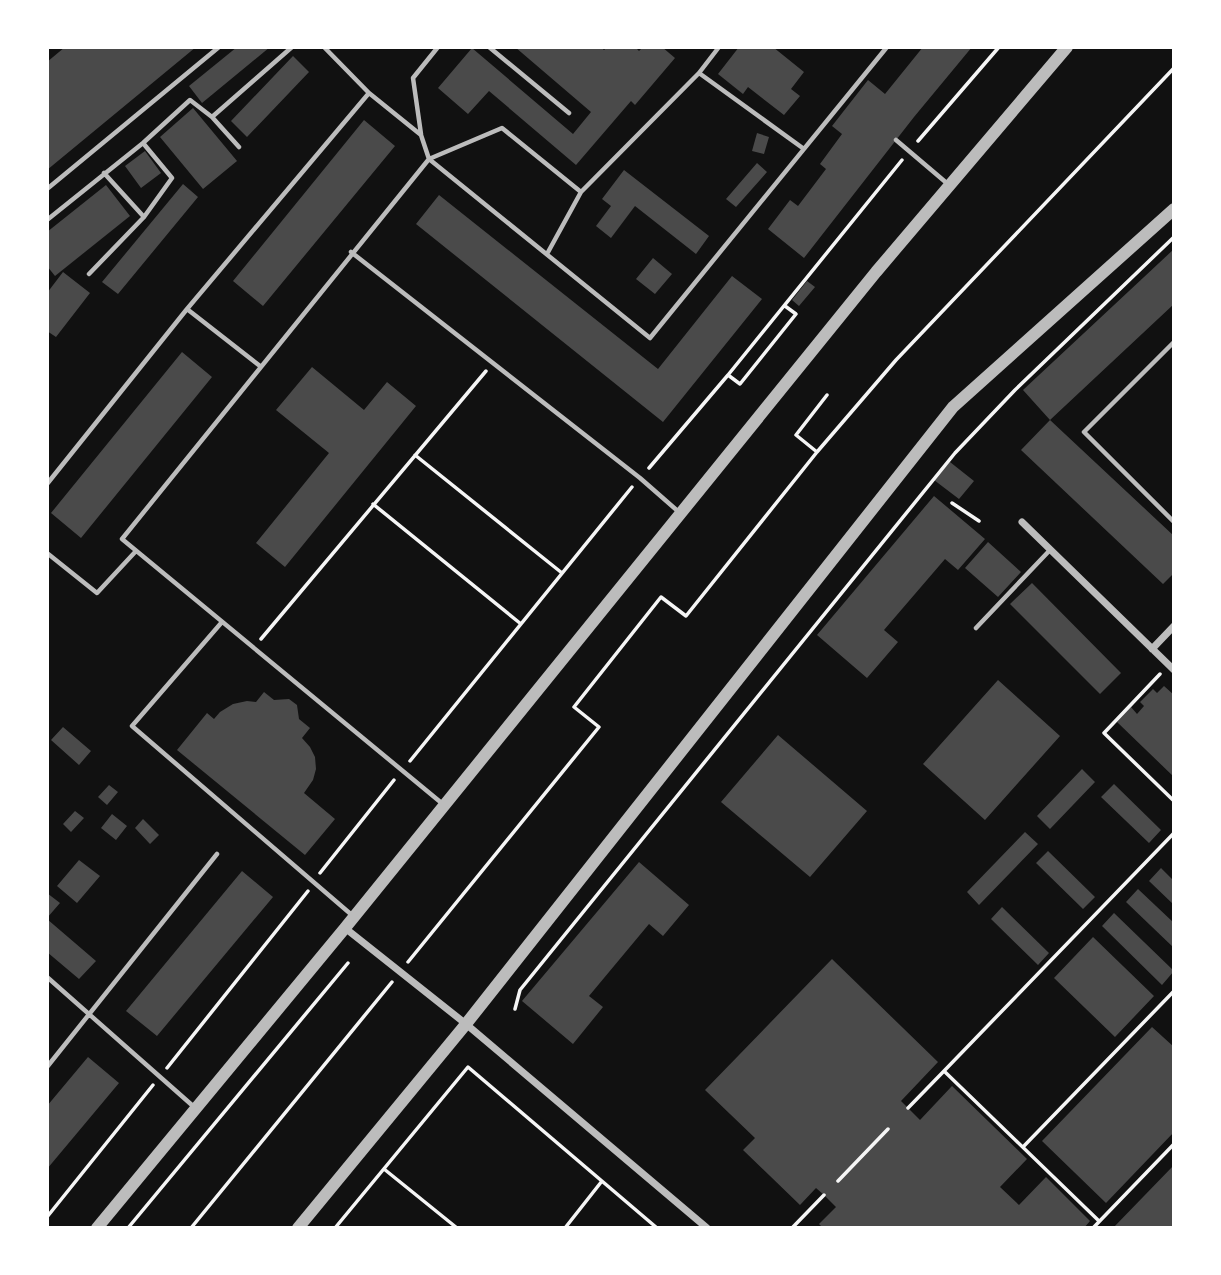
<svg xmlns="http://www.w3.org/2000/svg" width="1221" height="1275" font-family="Barlow,sans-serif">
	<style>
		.building { fill: #4a4a4a }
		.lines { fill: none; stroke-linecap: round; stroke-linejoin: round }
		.path { stroke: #f5f5f5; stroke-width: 3.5 }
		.service { stroke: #bcbcbc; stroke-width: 4.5 }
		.minor { stroke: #bcbcbc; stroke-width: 7 }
		.tertiary { stroke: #bcbcbc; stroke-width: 12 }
	</style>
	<rect width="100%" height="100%" fill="#111"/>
	<path class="building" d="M65,47H196L47,170V62Z
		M237,47H270L202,103L189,86Z
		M515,47H601L604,50L607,47H635L639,51L643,47H662L675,58L635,105L631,101L576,165L489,91L468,114L438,88L472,48L573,134L591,112Z
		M739,47H773L804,72L791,89L800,96L784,115L748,87L743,94L718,74Z
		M923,47H972L914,117L804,258L768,229L790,200L798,206L826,169L820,164L842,134L832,126L868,80L885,94Z
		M293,56L309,72L247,137L231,121Z
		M193,108L237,161L203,189L160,137Z
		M364,120L395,146L263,306L233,281Z
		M757,133L769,137L764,154L752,151Z
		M145,151L161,173L141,188L125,166Z
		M757,163L767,172L736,207L726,199Z
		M624,170L709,236L696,254L635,206L611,238L596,226L611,206L602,199Z
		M183,184L198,197L118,294L102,282Z
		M106,185L130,216L55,276L47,266V232Z
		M439,195L658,369L732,276L762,299L663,422L416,224Z
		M1174,249V304L1050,420L1023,390Z
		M653,258L672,274L655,294L636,279Z
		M63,272L90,293L56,337L47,331V293Z
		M807,281L815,287L799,306L792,300Z
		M182,352L212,377L81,538L51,513Z
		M312,367L364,410L387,382L416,406L285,567L256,543L329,453L276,410Z
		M1050,420L1174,536V573L1163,584L1021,450Z
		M950,462L974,481L959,499L934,480Z
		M934,496L985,539L958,570L945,559L884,630L898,642L867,678L817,635Z
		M988,542L1021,572L998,597L965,568Z
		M1032,583L1121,673L1100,694L1010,604Z
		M998,680L1060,736L985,820L923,764Z
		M1164,686L1174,695V777L1117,722L1131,707L1137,714L1144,706L1140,702L1153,689L1157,693Z
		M264,692L274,700L289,699L297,705L299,719L310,728L302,738L310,747L315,757L316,769L313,780L304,793L335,819L305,855L177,750L207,713L214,719L220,712L233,704L247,701L256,702Z
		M63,727L91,751L79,765L51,740Z
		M778,735L867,811L810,877L721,802Z
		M1082,769L1095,782L1050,829L1037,816Z
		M1114,784L1161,830L1149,843L1101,797Z
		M109,785L118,792L107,805L98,797Z
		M75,811L84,818L71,832L63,824Z
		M112,814L127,826L116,840L101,828Z
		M143,819L159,835L150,844L135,828Z
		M1025,832L1038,844L979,905L967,892Z
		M1048,851L1095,897L1083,909L1036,863Z
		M79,860L100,876L77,903L57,886Z
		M639,862L689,905L663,936L649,924L589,996L603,1007L573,1044L522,1001Z
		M1161,868L1174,881V905L1149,881Z
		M242,871L273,897L157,1036L126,1011Z
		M1138,889L1174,923V948L1126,902Z
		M47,893L60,903L47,918Z
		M1002,907L1049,953L1038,965L991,919Z
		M1114,913L1174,971L1162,985L1102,926Z
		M47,919L96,961L79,979L47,952Z
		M1093,937L1154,996L1115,1037L1054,978Z
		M832,959L938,1062L901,1101L920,1120L952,1086L1027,1159L1000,1187L1019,1205L1046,1177L1090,1221L1084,1228H823L819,1224L836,1207L824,1195L816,1188L800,1205L743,1150L755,1138L705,1090Z
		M1152,1027L1174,1047V1132L1106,1203L1042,1141Z
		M88,1057L119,1083L47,1169V1106Z
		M1174,1165V1228H1113Z"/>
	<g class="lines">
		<path class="path" d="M918,141L999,47
			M728,375L740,384L796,314L785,306
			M817,452L796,435L827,395
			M415,455L562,573
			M649,468L728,375L902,160
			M952,503L979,521
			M373,504L521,624
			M261,639L486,371
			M1160,674L1104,733L1174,801
			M410,761L632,487
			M320,873L394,780
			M408,962L599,727L574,707L661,597L686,616L817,452L896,360L1174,68
			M515,1009L520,990L955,453L1015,390L1174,237
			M167,1068L308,891
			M944,1071L1174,833
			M908,1108L944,1071L1099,1221
			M1023,1147L1174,991
			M384,1169L457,1228
			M838,1181L888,1129
			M47,1217L153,1085
			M128,1228L348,963
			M191,1228L392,982
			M335,1228L468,1067L657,1228
			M565,1228L602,1181
			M792,1228L824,1195
			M1093,1228L1174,1144"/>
		<path class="service" d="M324,47L369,93L421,135L429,159L502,128L581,192
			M489,47L569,113
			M699,73L804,149
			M212,117L292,47
			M421,134L413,78L438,47
			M896,140L949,185
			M104,173L144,217
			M47,189L219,47
			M47,220L143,143L190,100L212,117L239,147
			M351,252L640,478L680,513
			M547,254L581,192L699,73L719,47
			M89,274L144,217L172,178L143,143
			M187,309L260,366
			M1174,342L1084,432L1174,522
			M47,484L187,309L369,93
			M47,553L97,593L136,551
			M222,622L132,726L353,916
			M976,628L1050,550
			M444,805L122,539L429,159L650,338L887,47
			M47,977L193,1106
			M47,1067L217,854"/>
		<path class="minor" d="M1022,522L1174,670
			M1152,649L1174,626
			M345,928L466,1024L707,1228"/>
		<path class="tertiary" d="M97,1228L345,928L876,272L1067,47
			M298,1228L466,1024L953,407L1174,209"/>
	</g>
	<rect width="1221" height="1275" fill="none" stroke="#ffffff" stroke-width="98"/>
</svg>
